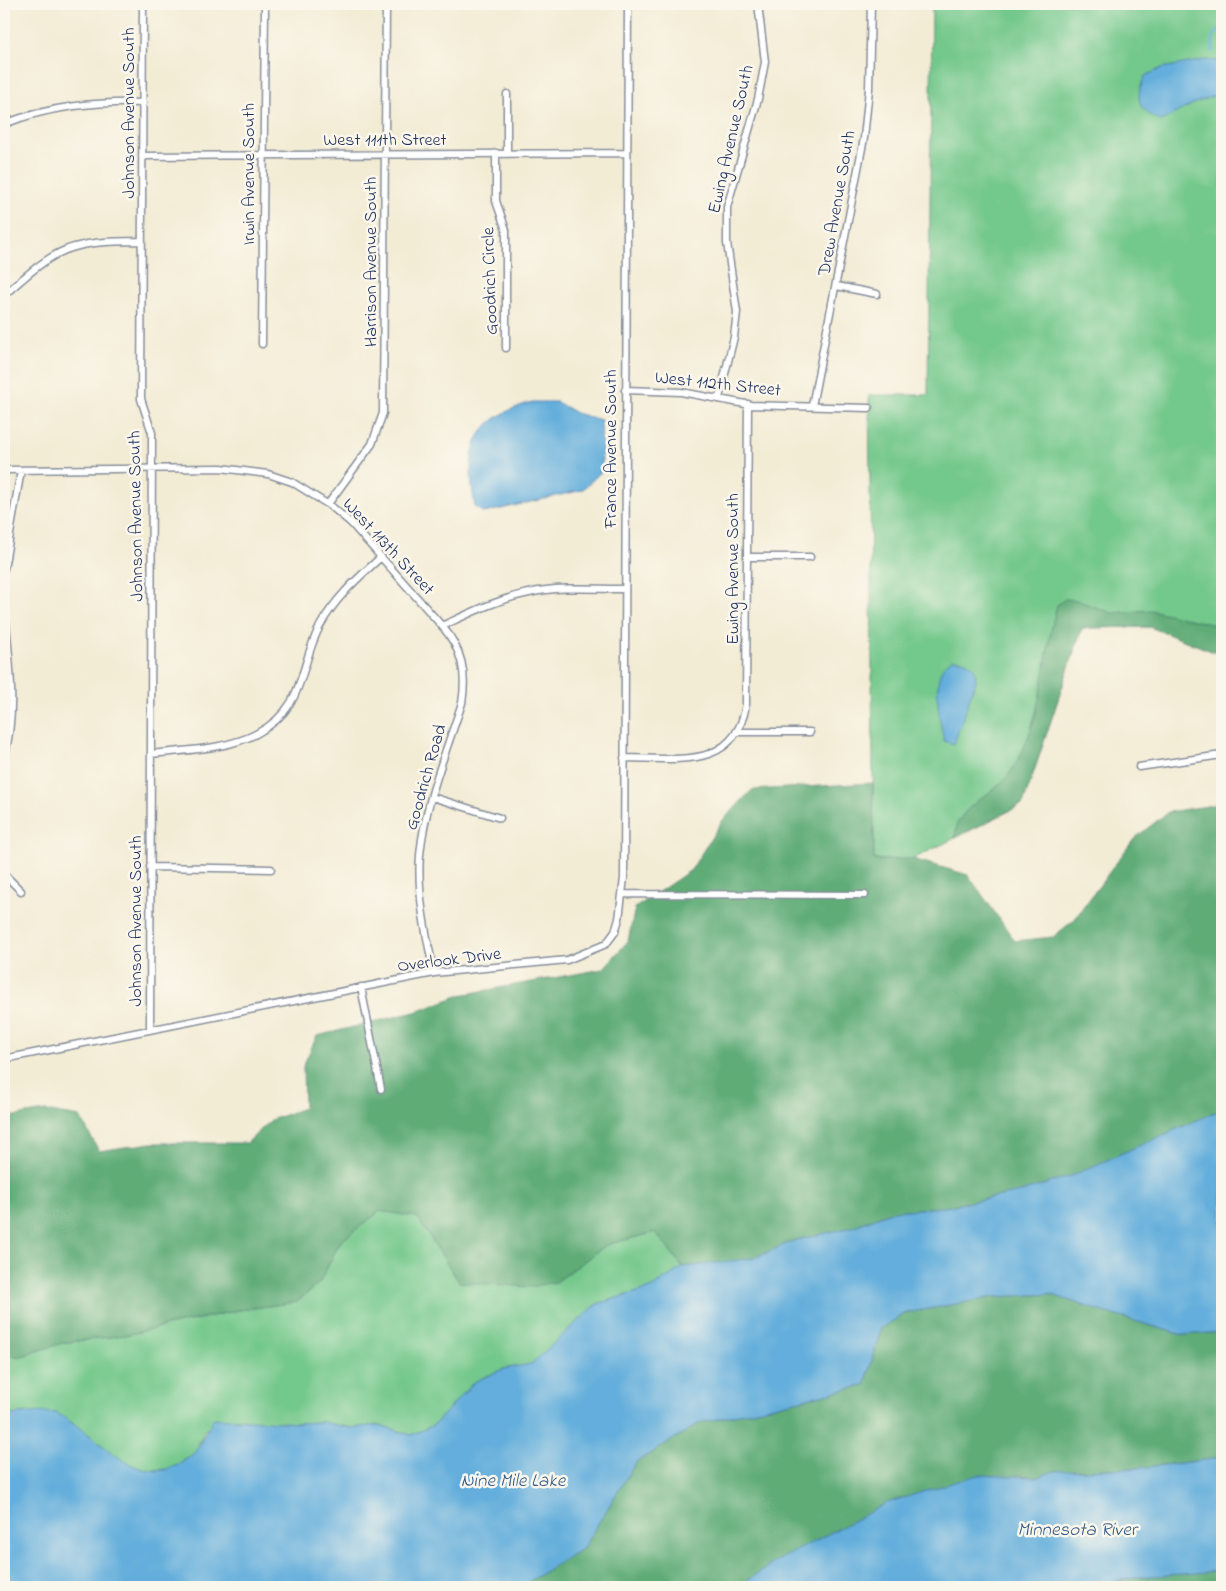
<svg xmlns="http://www.w3.org/2000/svg" width="1226" height="1591" font-family="'Indie Flower',sans-serif">
	<style>
		.green { fill: #73c88b; stroke: #477c74 }
		.forest { fill: #5eac77; stroke: #3c6e6a }
		.water { fill: #63aedc; stroke: #3f6e9d }
		.lines { fill: none; stroke-linecap: round; stroke-linejoin: round }
		.stream { stroke: #63aedc; stroke-width: 2.5 }
		.street-casing { stroke: #878e9a; stroke-width: 9 }
		.street { stroke: #fff; stroke-width: 6 }
		.labels { text-anchor: middle; stroke-width: 5; stroke-linejoin: round; paint-order: stroke }
		.street-label { font-size: 18px; fill: #1b2f5e; stroke: #fbf7ec }
		.water-label { font-size: 19px; font-style: italic; fill: #345b8a; stroke: #fbf7ec }
	</style>
	<rect width="100%" height="100%" fill="#fbf7ec"/>
	<filter id="ink" filterUnits="userSpaceOnUse"><feTurbulence type="fractalNoise" baseFrequency=".02" numOctaves="2"/><feDisplacementMap in="SourceGraphic" scale="10" xChannelSelector="R" yChannelSelector="G"/><feConvolveMatrix kernelMatrix="1 2 1 2 8 2 1 2 1" color-interpolation-filters="sRGB"/></filter>
	<filter id="wash" filterUnits="userSpaceOnUse"><feTurbulence type="fractalNoise" baseFrequency=".0096" numOctaves="4" result="noise"/><feDisplacementMap in="SourceGraphic" scale="20" xChannelSelector="R" yChannelSelector="G"/><feGaussianBlur stdDeviation="1.12" result="paint"/><feColorMatrix in="noise" values="0 0 0 0 0 0 0 0 0 0 0 0 0 0 0 0 0 1.4 0 .05"/><feComposite in="paint" operator="in"/></filter>
	<g filter="url(#wash)">
		<rect width="100%" height="100%" fill="#f3ecd5"/>
		<path class="green" d="M932,4H1222V655L1150,627L1082,628L1023,804L913,859L874,860L869,395H928Z
			M380,1211L417,1217L459,1282H556L606,1245L656,1232L683,1267L651,1288L597,1304L531,1365L503,1369L474,1382L434,1425L411,1435L380,1425L352,1428L322,1422L298,1423L252,1421L238,1418L205,1430L195,1453L170,1469L143,1470L119,1460L83,1430L16,1416L10,1415L4,1418V1352L19,1357L62,1343L125,1335L240,1310L297,1302L320,1282L340,1242Z"/>
		<path class="forest" d="M1065,599L1076,600L1112,613L1150,610L1215,625L1222,641V655L1150,627L1082,628L1023,804L955,838C956,833 956,824 959,820C972,799 999,791 1012,770C1044,720 1042,660 1057,605Z
			M873,783L874,860L913,859L968,875L1015,941L1053,937L1074,920L1134,839L1168,812L1214,805L1222,794V1109L1071,1176L1021,1192L945,1207L893,1211L852,1227L793,1241L748,1260L683,1267L655,1232L606,1245L556,1282L529,1287L459,1282L417,1217L380,1211L340,1242L320,1282L297,1302L239,1310L125,1335L62,1343L19,1357L4,1353V1118L45,1111L80,1117L99,1151L151,1143H247L271,1120L304,1108L303,1066L317,1036L419,1011L460,995L603,969L628,941L635,908L691,870L722,821L752,790Z
			M1050,1294L1100,1311L1183,1335L1222,1332V1458L1139,1468L1055,1471L1038,1477L1019,1475L775,1562L738,1587H520L583,1548L636,1462L700,1423L865,1385L881,1328L906,1313L994,1297Z
			M1202,1571H1222V1587H1083L1140,1577Z"/>
		<path class="water" d="M1205,60L1219,61L1222,65V90L1216,95L1193,104L1161,121C1138,110 1134,99 1145,76L1162,68Z
			M532,402H557L576,413L601,420L602,471L582,490L484,513L475,507C465,450 471,420 532,402Z
			M953,659L966,661L974,667L976,680L954,744L944,741C940,723 932,682 944,666C946,663 951,661 953,659Z
			M1222,1109V1332L1183,1335L1100,1311L1050,1294L994,1297L906,1313L881,1328L865,1385L700,1423L636,1462L583,1548L520,1587H4V1418L10,1415C19,1414 47,1411 55,1413C61,1414 67,1420 72,1423C111,1446 144,1497 193,1454C199,1449 208,1426 214,1418L298,1423L322,1422L351,1428L380,1425L411,1435L434,1425L474,1382L503,1369L531,1364L597,1304L651,1288L683,1267L754,1258L793,1241L852,1227L893,1211L945,1207L1021,1192L1071,1176Z
			M1222,1458V1571L1140,1577L1083,1587H738L775,1562L887,1503L977,1475L1038,1477L1055,1471L1139,1468Z"/>
		<g class="lines">
			<path class="stream" d="M1213,51V36L1222,27"/>
		</g>
	</g>
	<g filter="url(#ink)">
		<g class="lines">
			<g class="street-casing">
				<path id="street" d="M143,4L141,399L152,433L150,1030
					M507,94V153
					M4,124C50,106 94,102 143,103
					M496,153V201L506,230V348
					M142,156L627,153
					M837,286L877,294
					M4,295C58,247 68,241 142,241
					M262,344L265,4
					M625,390L681,392L751,405L869,408
					M719,398L734,337L737,312L727,243V207L758,99L765,62L758,4
					M812,406L864,138L869,89L871,4
					M4,470L221,468L268,474L292,482L332,507L351,523L442,626C470,613 498,599 529,593C560,586 593,589 625,589
					M328,504L372,444L383,413L386,4
					M747,557H810
					M4,569L21,470
					M4,602C8,654 18,707 4,758
					M737,732H810
					M151,754C184,750 225,750 256,734C307,707 298,668 320,626C335,598 358,578 381,557
					M624,758C676,758 736,771 746,704L748,404
					M1139,767L1222,755
					M432,797L500,818
					M150,867L271,869
					M4,874L21,891
					M623,894L865,895
					M434,973C426,934 417,894 420,855C425,802 446,752 462,703C467,673 462,649 442,626
					M361,987L381,1089
					M4,1059L434,973L567,960L606,944L615,932L619,919L624,878L628,4"/>
			</g>
			<use href="#street" class="street"/>
		</g>
	</g>
	<g class="labels">
		<g class="street-label">
			<text transform="translate(128 113) rotate(-90)" y="6">Johnson Avenue South</text>
			<text x="385" y="145">West 111th Street</text>
			<text transform="translate(730 139) rotate(-77)" y="6">Ewing Avenue South</text>
			<text transform="translate(248 174) rotate(-90)" y="6">Irwin Avenue South</text>
			<text transform="translate(836 203) rotate(-80)" y="6">Drew Avenue South</text>
			<text transform="translate(370 262) rotate(-90)" y="6">Harrison Avenue South</text>
			<text transform="translate(489 281) rotate(-92)" y="6">Goodrich Circle</text>
			<text transform="translate(718 383) rotate(6)" y="6">West 112th Street</text>
			<text transform="translate(610 449) rotate(-90)" y="6">France Avenue South</text>
			<text transform="translate(135 516) rotate(-91)" y="6">Johnson Avenue South</text>
			<text transform="translate(389 546) rotate(47)" y="6">West 113th Street</text>
			<text transform="translate(732 569) rotate(-90)" y="6">Ewing Avenue South</text>
			<text transform="translate(425 777) rotate(-74)" y="6">Goodrich Road</text>
			<text transform="translate(135 921) rotate(-90)" y="6">Johnson Avenue South</text>
			<text transform="translate(449 959) rotate(-7)" y="6">Overlook Drive</text>
		</g>
		<g class="water-label">
			<text x="513" y="1486">Nine Mile Lake</text>
			<text x="1077" y="1535">Minnesota River</text>
		</g>
	</g>
	<rect width="1226" height="1591" fill="none" stroke="#fbf7ec" stroke-width="20"/>
</svg>
